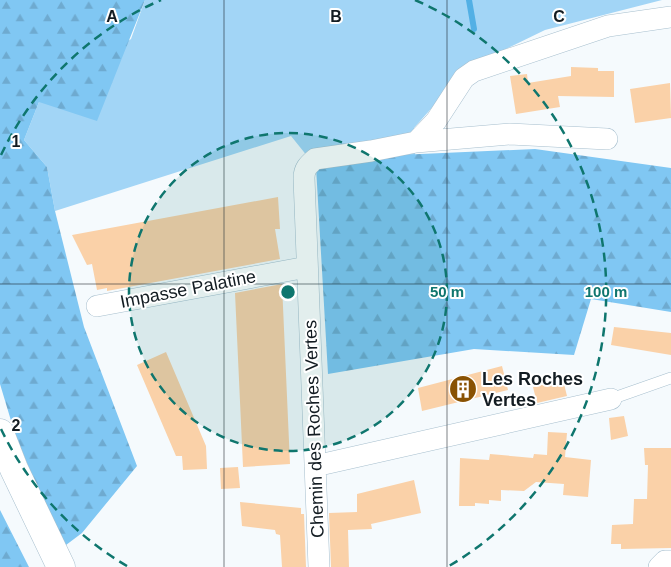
<svg xmlns="http://www.w3.org/2000/svg" width="671" height="567" font-family="Arial,sans-serif">
	<style>
		.grass { fill: #a2d5f6 }
		.forest { fill: url(#forest-firs) }
		.lines { fill: none; stroke-linecap: round; stroke-linejoin: round }
		.stream { stroke: #52b0e5; stroke-width: 6 }
		.building { fill: #fad1a8 }
		.service-casing { stroke: #a7bfce; stroke-width: 12 }
		.minor-casing { stroke: #a7bfce; stroke-width: 22 }
		.tertiary-casing { stroke: #a7bfce; stroke-width: 29 }
		.service { stroke: #fff; stroke-width: 11 }
		.minor { stroke: #fff; stroke-width: 21 }
		.tertiary { stroke: #fff; stroke-width: 28 }
		.grid { fill: none; stroke: #131c22; stroke-width: 1; stroke-opacity: 0.55 }
		.ring { fill: none; stroke: #0f766e; stroke-width: 2.5; stroke-dasharray: 9 6 }
		.labels { text-anchor: middle; stroke-width: 4; stroke-linejoin: round; paint-order: stroke }
		.street-label { font-size: 18px; fill: #131c22; stroke: #fff }
		.poi-label { font-size: 18px; font-weight: bold; fill: #131c22; stroke: #fff; text-anchor: start }
		.grid-label { font-size: 16px; text-anchor: middle; font-weight: bold; fill: #131c22; stroke: #fff; stroke-width: 4; stroke-linejoin: round; paint-order: stroke }
		.centre { fill: #0f766e; stroke: #fff; stroke-width: 2.5 }
		.ring-label { font-size: 15px; text-anchor: middle; font-weight: bold; fill: #0f766e; stroke: #fff; stroke-width: 4; stroke-linejoin: round; paint-order: stroke }
	</style>
	<defs>
		<pattern id="forest-firs" width="22" height="20" patternUnits="userSpaceOnUse" patternTransform="scale(1.25)"><rect width="22" height="20" fill="#80c7f3"/><path d="M5 1l3.5 6h-7zM16 11l3.5 6h-7z" fill="#6eaad0"/></pattern>
	</defs>
	<rect width="100%" height="100%" fill="#f5fafd"/>
	<path class="grass" d="M145,0H662L545,30L467,68L414,128L415,155H398L316,167L291,136L55,211L47,167L24,140L39,102L131,39Z"/>
	<path class="forest" d="M0,0H145L97,121L39,102L24,140L47,167L55,211L84,327L137,466L82,533L62,548L15,434L0,384Z
		M535,149L671,168V312L591,299L574,355L474,349L328,374L316,167L398,155Z
		M0,510L29,567H0Z"/>
	<g class="lines">
		<path class="stream" d="M469,0L474,29"/>
	</g>
	<path class="building" d="M571,67L598,68V71H614V97L558,96L560,107L516,114L510,76L527,74L528,83L571,76Z
		M670,83L671,118L635,123L630,89Z
		M278,197L280,229H275L280,259L107,291V288L97,290L92,264L87,265L72,235Z
		M282,284L290,464L243,467L235,293Z
		M614,327L671,333V355L611,345Z
		M166,352L206,446L207,469L183,470L182,456H176L137,365Z
		M502,366L508,390L422,411L418,388Z
		M563,380L567,396L537,403L533,387Z
		M624,416L628,436L611,440L609,418Z
		M548,432L567,433L565,457L591,460L588,497L563,495L564,484L536,482L524,491L501,490V501L489,500V504L475,503V506H459L460,458L489,460L490,454L533,458L534,454L547,455Z
		M644,448H671V548L621,549V544H611L612,525L633,524L634,499H647L648,465H645Z
		M238,467L240,488L221,489L220,468Z
		M414,480L421,513L371,524L372,529L348,530L349,567H331L329,513L357,512V494Z
		M240,502L301,508V514H304L306,567H282L280,535L276,534L275,530L242,526Z"/>
	<g class="lines">
		<g class="service-casing">
			<path id="service" d="M611,399L671,378"/>
		</g>
		<g class="minor-casing">
			<path id="minor" d="M416,142L510,134L607,139
				M97,306L307,267
				M315,466L611,399
				M319,567L304,178C304,169 308,165 315,159L371,151L416,142L436,121L464,78L474,71L608,26L671,17
				M659,567L665,561H671"/>
		</g>
		<g class="tertiary-casing">
			<path id="tertiary" d="M0,433L14,469L61,567"/>
		</g>
		<use href="#service" class="service"/>
		<use href="#minor" class="minor"/>
		<use href="#tertiary" class="tertiary"/>
	</g>
	<path class="grid" d="M224,0V567M447,0V567M0,284H671"/>
	<circle cx="288" cy="292" r="159" fill="#0f766e" fill-opacity=".12"/>
	<g class="ring">
		<circle cx="288" cy="292" r="159"/>
		<path d="M127 566A318 318 0 0 1 1 429M1 155A318 318 0 0 1 161 0M415 0A318 318 0 0 1 449 566"/>
	</g>
	<defs>
		<g id="building-disc" transform="scale(1.4375)"><circle r="9.5" fill="#895203" stroke="#fff"/><path d="M-4-6H4V6H1V3H-1V6H-4ZM-2.5-4.3h1.7v1.8h-1.7ZM.8-4.3h1.7v1.8H.8ZM-2.5-1h1.7V.8h-1.7ZM.8-1h1.7V.8H.8Z" fill="#fff"/></g>
	</defs>
	<g fill-rule="evenodd">
		<use href="#building-disc" x="463" y="389"/>
	</g>
	<g class="labels">
		<g class="street-label">
			<text transform="translate(188 289) rotate(-11)" y="6">Impasse Palatine</text>
			<text transform="translate(314 429) rotate(-92)" y="6">Chemin des Roches Vertes</text>
		</g>
		<g class="poi-label">
			<text x="482" y="385">Les Roches<tspan x="482" dy="21">Vertes</tspan></text>
		</g>
	</g>
	<g class="grid-label">
		<text x="112" y="22">A</text>
		<text x="336" y="22">B</text>
		<text x="559" y="22">C</text>
		<text x="16" y="147">1</text>
		<text x="16" y="431">2</text>
	</g>
	<circle cx="288" cy="292" r="8" class="centre"/>
	<g class="ring-label">
		<text x="447" y="297">50 m</text>
		<text x="606" y="297">100 m</text>
	</g>
</svg>
